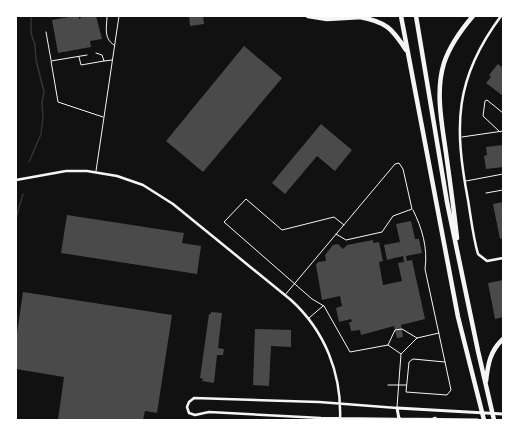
<svg xmlns="http://www.w3.org/2000/svg" width="519" height="436" font-family="Arial,sans-serif">
	<style>
		.lines { fill: none; stroke-linecap: round; stroke-linejoin: round }
		.stream { stroke: #333; stroke-width: 1.5 }
		.building { fill: #4a4a4a }
		.service { stroke: #f5f5f5; stroke-width: 1 }
		.minor { stroke: #f5f5f5; stroke-width: 2.5 }
		.tertiary { stroke: #f5f5f5; stroke-width: 3 }
		.motorway { stroke: #f5f5f5; stroke-width: 4.5 }
	</style>
	<rect width="100%" height="100%" fill="#111"/>
	<g class="lines">
		<path class="stream" d="M29,162L41,134L43,118L42,102L44,92L36,60L35,45L31,33V16
			M16,218L23,194"/>
	</g>
	<path class="building" d="M75,16H79V19L81,18V16H96L102,39L90,41L91,47L58,53L52,20Z
		M189,16H203L204,24L190,26Z
		M244,46L282,78L203,172L166,141Z
		M498,64L503,68V96L486,83L491,77L489,75Z
		M321,124L352,150L335,171L317,156L285,194L272,183Z
		M503,145V167L486,169L484,156L487,155L486,147Z
		M503,202V238L500,239L493,204Z
		M67,215L184,233L182,243L201,246L197,274L61,253Z
		M411,221L415,239H419L422,253L406,256L407,261L412,260L425,319L401,325L403,337L397,338L394,326L361,335L360,330L351,331L349,322H352L351,319L339,322L336,308L342,306L340,296L322,300L316,265L318,262L326,261L325,255L333,245L338,244L343,249L347,245L373,240V243L379,242L383,261L379,262L383,285L402,281L398,263L404,262L403,256L387,260L384,245L400,242L396,224Z
		M503,280V317L495,319L488,283Z
		M23,292L172,315L157,413L145,411L143,420H58L64,377L16,369V340Z
		M211,312L222,313L218,348L224,349L223,355H217L214,383L202,381L203,379L200,378L209,314H211Z
		M255,329L291,330V347L271,346L269,386L253,385Z"/>
	<g class="lines">
		<path class="service" d="M107,16C107,27 103,38 114,45
			M46,32L51,60
			M96,53L102,55L104,61L112,60
			M503,54V56
			M87,55L51,61L58,102L103,117
			M79,57L81,65L104,61
			M500,132L483,116L485,101L487,100L503,113
			M462,137L503,131
			M96,171L119,16
			M466,181L503,174
			M486,193L503,190
			M413,210C422,228 428,248 425,269L451,390L447,395L406,392L409,362L413,359L445,362
			M344,225L334,217L282,230L246,199L224,222L312,299L324,306L350,352L388,345L401,354L417,338L439,333
			M285,295L395,164L399,163L403,169L412,209L393,216L382,232L346,240L336,234
			M309,318L323,306
			M388,345L395,330L402,329L417,338
			M388,385H406
			M397,407L401,354"/>
		<path class="minor" d="M501,16C454,79 454,126 468,200C471,218 473,237 478,254L487,261L503,258
			M16,180L66,171H87L117,176L143,185L173,204L291,300C325,331 342,374 340,420
			M397,408L319,402L194,398L189,402L187,407L189,413L195,415L209,412L321,418L398,419"/>
		<path class="tertiary" d="M478,420L399,419L397,408L503,414"/>
		<path class="motorway" d="M308,16L327,19L362,17
			M401,16L458,317L484,420
			M416,16L447,202L478,351L494,420
			M360,17C386,22 392,28 406,50
			M457,238C454,210 450,182 446,153C442,124 435,92 444,63C450,45 461,30 473,16
			M486,381C488,364 490,351 503,339
			M399,420V419
			M433,420L435,419"/>
	</g>
	<rect width="519" height="436" fill="none" stroke="#ffffff" stroke-width="34"/>
</svg>
